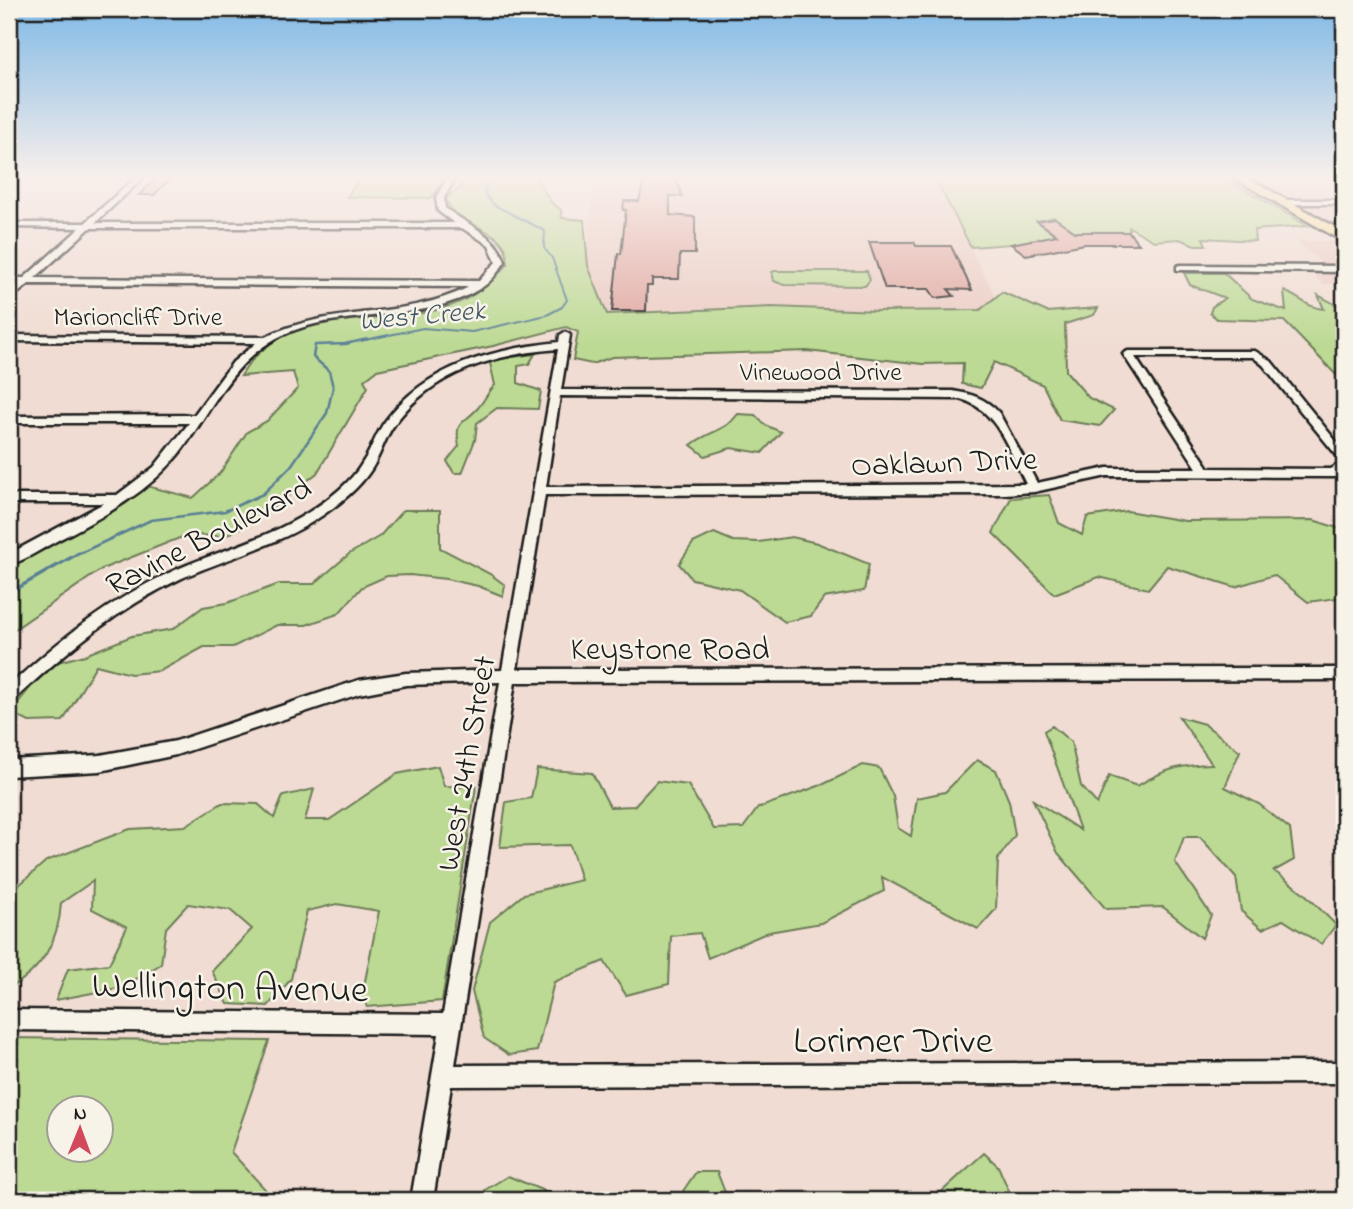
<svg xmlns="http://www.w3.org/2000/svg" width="1353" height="1209" font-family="'Indie Flower',sans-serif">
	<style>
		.built { fill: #ebccc3 }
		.green { fill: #bcda93; stroke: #6c7b58; stroke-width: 2; fill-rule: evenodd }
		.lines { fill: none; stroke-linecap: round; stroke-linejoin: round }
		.stream-far2 { stroke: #5a7f94; stroke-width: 2 }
		.stream-far1 { stroke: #5a7f94; stroke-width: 2.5 }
		.stream { stroke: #5a7f94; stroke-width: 3.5 }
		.building { fill: #e0a69f; stroke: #1c1c1c; stroke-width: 2 }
		.street-casing { stroke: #1c1c1c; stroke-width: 5 }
		.primary-casing { stroke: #1c1c1c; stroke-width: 5 }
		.street { fill: #f7f3e8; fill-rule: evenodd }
		.primary { fill: #fadf96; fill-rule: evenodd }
		.labels { text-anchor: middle; stroke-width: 5; stroke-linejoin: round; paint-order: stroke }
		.far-street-label { font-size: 26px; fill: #1c1c1c; stroke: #f7f3e8 }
		.far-water-label { font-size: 28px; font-style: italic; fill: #405662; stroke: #f7f3e8 }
		.street-label { font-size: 32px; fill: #1c1c1c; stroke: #f7f3e8 }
		.near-street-label { font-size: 38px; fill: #1c1c1c; stroke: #f7f3e8 }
	</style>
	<rect width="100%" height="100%" fill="#f0dcd2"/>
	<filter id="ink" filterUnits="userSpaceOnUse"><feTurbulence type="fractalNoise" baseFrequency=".0143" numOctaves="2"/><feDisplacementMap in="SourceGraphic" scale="14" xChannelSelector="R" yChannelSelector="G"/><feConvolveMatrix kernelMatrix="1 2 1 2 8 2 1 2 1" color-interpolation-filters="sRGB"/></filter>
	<g filter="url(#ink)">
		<path class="built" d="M596,178H935L1003,312L607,314L588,266L589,222Z
			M1253,178H1326L1327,183L1344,196V203H1340L1344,206V232Z
			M1296,241H1335L1344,246V283L1323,284L1309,269L1327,268Z"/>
		<path class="green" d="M360,178H445L431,198L347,197Z
			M460,178H536L551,202L561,210L562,218L584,220L588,266L607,314L772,307L879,311L980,310L1002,292L1047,312L1098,308L1094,315L1065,324L1066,371L1089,398L1114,410L1100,426L1060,420L1043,385L994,362L981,388L962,384L963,363L923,364L807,351L612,357L592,364L573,360L578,332L566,327L493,346L377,370L364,380L368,387L317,473L260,518L225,536L187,535L102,569L9,633V565L143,485L193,498L220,473L247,432L267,421L298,388L293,372L241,376C288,295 391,335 462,301C481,292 494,279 508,264C507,260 507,252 505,248C492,224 453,226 446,198L461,187Z
			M935,178H1225L1308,226L1254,230L1255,241L1203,238L1206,245H1195L1179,239L1154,241L1129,227V232H1075L1054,217L1038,222L1057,236L1011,244L971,247Z
			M775,271H867L870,280L865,286L784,285L774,281L772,272Z
			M1184,273H1224L1252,299L1286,311L1284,291C1299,297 1308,308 1324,309L1318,295L1344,309V383L1284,321L1217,319L1210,313L1212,307L1225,298L1190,285Z
			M535,354L529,364L518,366V383L541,391L538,409L497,408L477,423L475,440L462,473H454L447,461L459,446C454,420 463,425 478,408C484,401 488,392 495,385L490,363L496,359Z
			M738,414L755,415L765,425L781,432L762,453L731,448L705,456L691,445C707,432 726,431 738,414Z
			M1049,495L1059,523L1082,535L1087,517L1127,511L1185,521L1313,520L1344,530V597L1308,602L1274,575L1235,587L1167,566L1148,589L1099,577L1054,594L993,533L1011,498Z
			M403,510H440V548L490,574L505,585L503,596L478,586L446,579L410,575L387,576L362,587L338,614L306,625H277L233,647H204L160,671L131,674L96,665L63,721L29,722L10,712L50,664L85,655L132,636L173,629L203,607L227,603L279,584H314L349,554L380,536Z
			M714,533L733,541L759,542L792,537L817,543L869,564L864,591L824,598L811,616L785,622L740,590L692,579L679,564L693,543Z
			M1179,717L1204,724L1240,751L1225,787L1259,804L1290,829L1294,860L1274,871L1305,894L1336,925L1321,944L1283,920L1262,929L1241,911L1236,877L1200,837H1184L1175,862L1211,915L1202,938L1163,907L1106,909L1058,853L1033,800L1080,830L1044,731L1052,726L1071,742L1081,786L1097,804L1109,776L1137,786C1165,769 1180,765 1212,764Z
			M977,760L996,770L1009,801L1015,835L998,859L996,909L978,929L882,877L884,891L821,923L769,932L708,958L700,933L671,936L669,984L626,995L604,961L554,982L537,1051L509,1055L484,1038L472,991L490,922L524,894L581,880L570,845L500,847L506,802L531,798L537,769L592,773L610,807L634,806L657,781L688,785L714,829L743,828L758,808L824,784L863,765L879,768L893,796L898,828L911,836L917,798L945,792Z
			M438,766L444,786L476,787L442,1001L367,1007L362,996L379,911L337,904L307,911L291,979L268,1006L228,1004L212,971L252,929L230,910L188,904L166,928L161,964L123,987L56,1000L68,969L109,964L127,927L92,909L93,881L61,903C59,940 42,971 9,988V894L46,861L130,829L185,826L222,803L258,804L274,818L283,796L314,789L305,820H329L397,774Z
			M9,1038L269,1041L231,1152L275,1200H9ZM60,1108H102V1150H60Z
			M984,1153L998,1166L1013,1200H937V1196Z
			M696,1172H717L728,1200H687L683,1191Z
			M508,1176L566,1200H484L485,1190Z"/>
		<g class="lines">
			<path class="stream-far2" d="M360,341L423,328L472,332L547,315L562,307L567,300L552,258L544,248L545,231L494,205L485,195L486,178"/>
			<path class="stream-far1" d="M76,555L151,520L225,511L263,494L291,466L327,413L333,387L329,371L313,357L315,345L345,344L368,339"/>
			<path class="stream" d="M9,593L79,553"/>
		</g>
		<path class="building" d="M157,178H171L154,195H139Z
			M645,178H676L682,196H670V215L695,217V254H680L679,279H652V286H647L646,311H612L618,254H621L626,210H623L624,201H639Z
			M1055,218L1075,232H1129L1139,244H1085L1026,255L1011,244L1057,235L1037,221Z
			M869,242H914L916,246H951L972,290L948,289L954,296L935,298L929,289H885Z"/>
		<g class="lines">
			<g class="street-casing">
				<path id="street" d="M135,178H143L95,223H454L438,211L436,198L447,178H455L444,198L445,208C467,225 496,234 505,262C499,270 493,280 484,286C420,329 333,303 270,342C226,370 208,418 177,456C145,496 96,520 51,544C38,551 23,561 9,565V554L104,503H9V495H117L154,467L189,423H9V416L194,415L233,362L256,343L9,341V335L265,337C329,305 405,320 469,287L29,284L9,300V292L18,284H9V278H24L80,228L9,227V223H85ZM90,228H462L489,245L496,262L479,281L35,278Z
					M1282,200H1344V204H1279L1278,202Z
					M1180,265L1344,266V272L1177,270V266Z
					M565,332L570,335L561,390L953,391C971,394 986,398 999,413L1037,483L1107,468H1197L1123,354L1128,351H1255L1271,361L1344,451V472L1334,477L1107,476L1034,492L1005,494L545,495L517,669L1344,668V680L515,682L455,1065L1344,1062V1083L451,1086L433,1200H411L439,1034L9,1030V1010L443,1014L500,682L406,685L359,694L176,755L100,771L9,776V760L100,755L176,741L359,680L406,673L502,670L558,349C496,354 432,371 394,425C386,436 382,450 375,463C364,484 342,502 323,515C280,545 229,557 182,578C118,608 65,652 14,700L9,702V686C59,640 111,599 173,571C218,551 267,539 309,512C329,499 351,483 363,462C372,449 376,433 386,420C427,365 494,349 559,342L560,335ZM1135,357H1253L1263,365L1342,462L1331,469L1209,468ZM560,396L960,399C997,408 1010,453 1026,484L546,487Z"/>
			</g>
			<g class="primary-casing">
				<path id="primary" d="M1234,178H1248L1344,232V242Z"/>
			</g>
			<use href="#street" class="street"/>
			<use href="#primary" class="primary"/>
		</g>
	</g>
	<linearGradient id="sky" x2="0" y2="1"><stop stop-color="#80b9e6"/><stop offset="0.51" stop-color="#f8efeb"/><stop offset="1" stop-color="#f8efeb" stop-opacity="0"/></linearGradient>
	<rect width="1353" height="347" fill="url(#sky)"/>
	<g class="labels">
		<g class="far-street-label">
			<text x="138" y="325">Marioncliff Drive</text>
			<text x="821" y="380">Vinewood Drive</text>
		</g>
		<g class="far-water-label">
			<text transform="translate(422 314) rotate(-5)" y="10">West Creek</text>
		</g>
		<g class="street-label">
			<text transform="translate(944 461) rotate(-2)" y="11">Oaklawn Drive</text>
			<text transform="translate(208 535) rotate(-27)" y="11">Ravine Boulevard</text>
			<text x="670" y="659">Keystone Road</text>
			<text transform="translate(465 763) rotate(-80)" y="11">West 24th Street</text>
		</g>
		<g class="near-street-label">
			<text transform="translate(230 986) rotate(1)" y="13">Wellington Avenue</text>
			<text x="893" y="1052">Lorimer Drive</text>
		</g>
	</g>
	<rect width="1353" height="1209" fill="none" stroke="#f7f3e8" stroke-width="35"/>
	<rect x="18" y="18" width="1318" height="1174" fill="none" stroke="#1c1c1c" stroke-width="2.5" filter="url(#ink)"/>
	<g transform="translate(80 1129) rotate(1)"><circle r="33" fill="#f7f3e8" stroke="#9f9d96" stroke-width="2"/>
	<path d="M0-5L12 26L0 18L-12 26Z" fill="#d1495b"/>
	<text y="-10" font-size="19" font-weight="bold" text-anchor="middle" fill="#1c1c1c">N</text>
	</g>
</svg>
